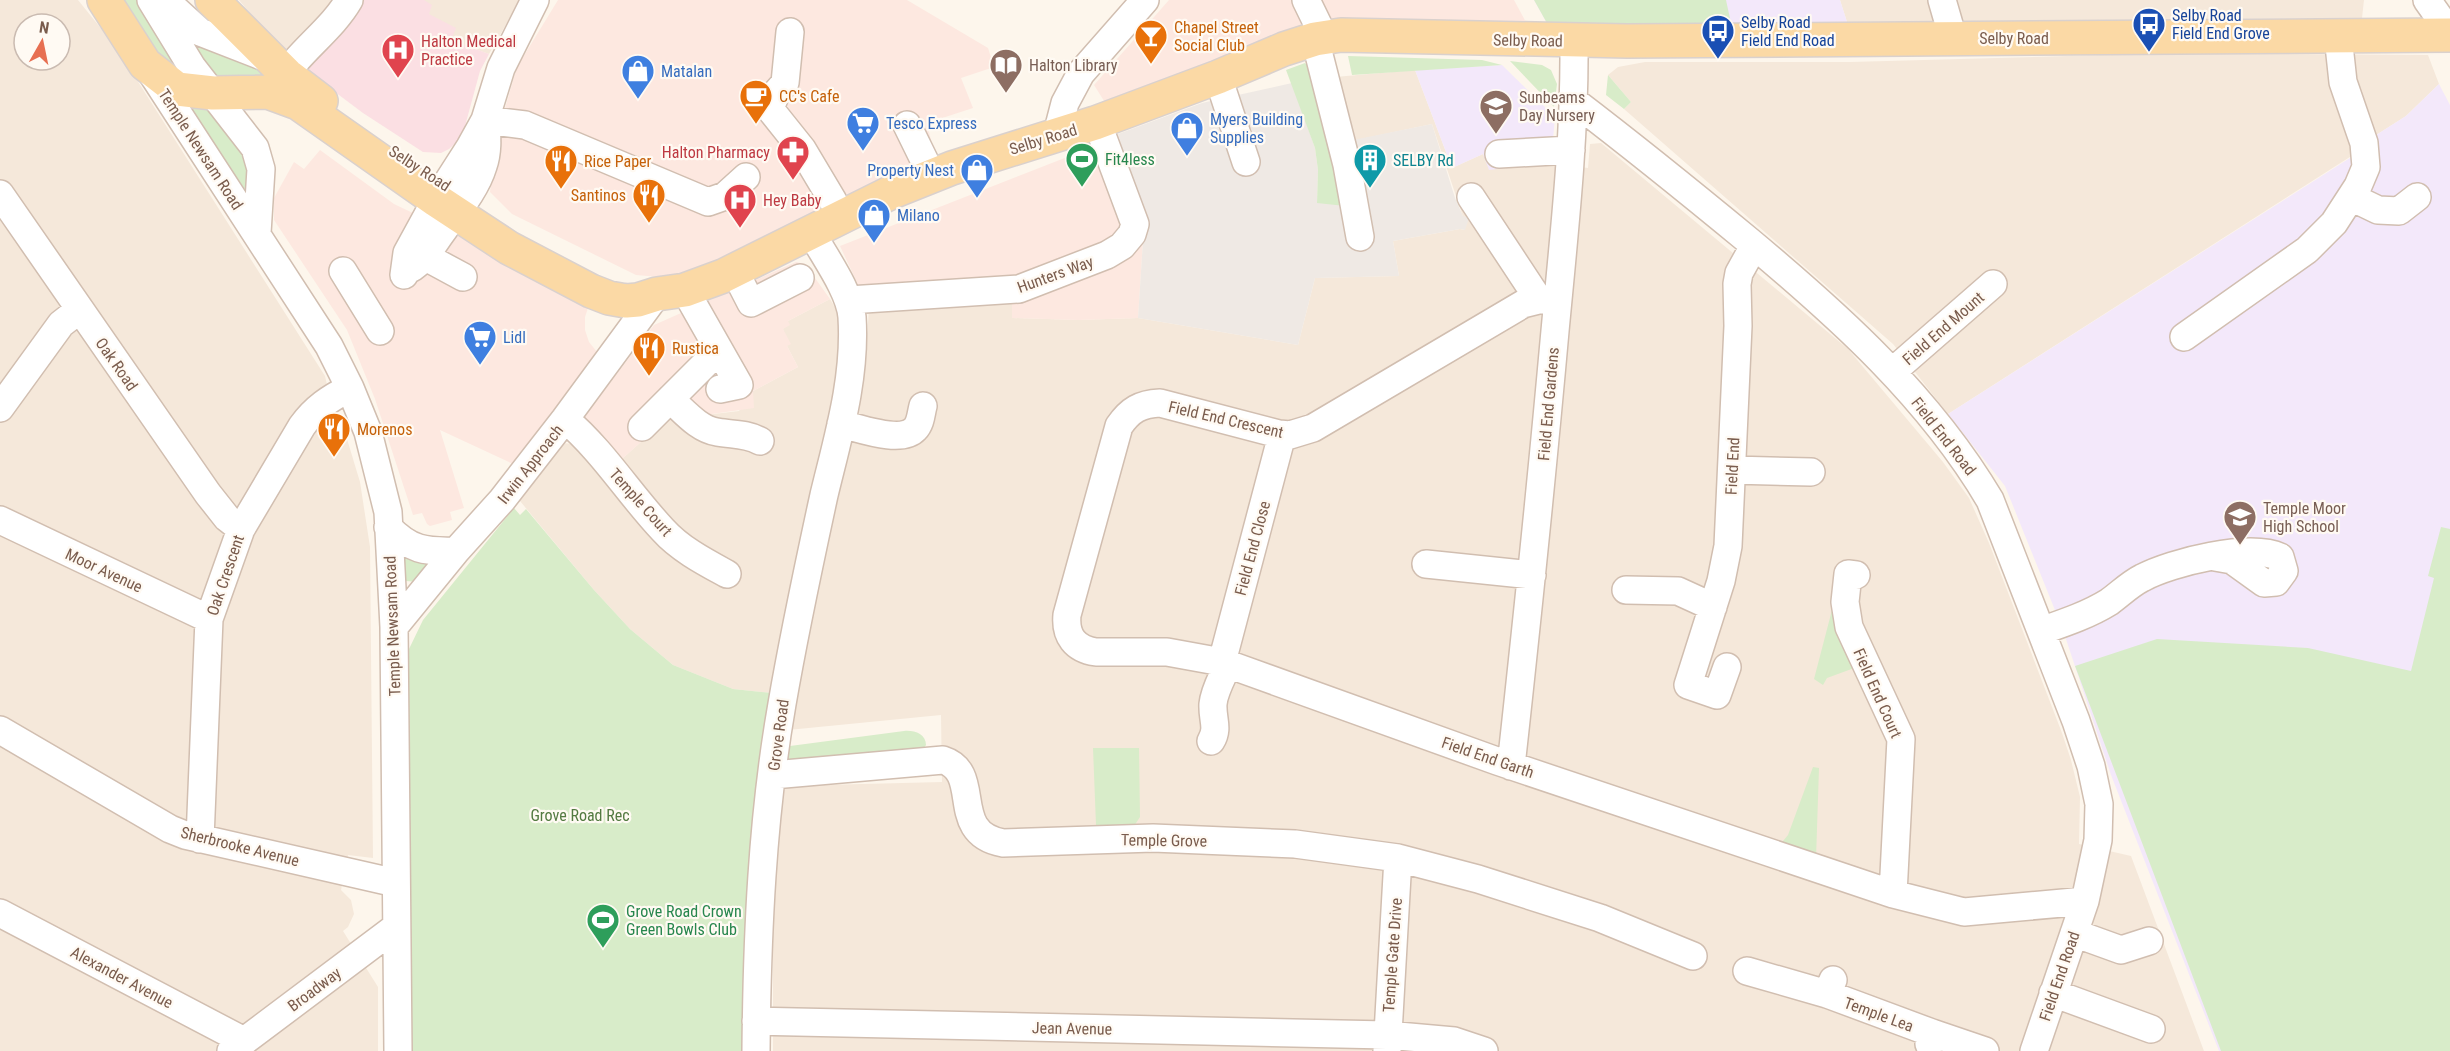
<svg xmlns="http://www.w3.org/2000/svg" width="2450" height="1051" font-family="'Roboto Condensed',sans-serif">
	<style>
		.residential { fill: #f5e8da; fill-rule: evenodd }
		.commercial { fill: #fde8e0 }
		.industrial { fill: #efe9e4 }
		.education { fill: #f3e8fa }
		.medical { fill: #fbdfe3 }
		.green { fill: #d8ecc9 }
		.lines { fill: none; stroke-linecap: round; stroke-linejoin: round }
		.minor-casing { stroke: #d1beb0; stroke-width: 30 }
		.major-casing { stroke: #dad1cd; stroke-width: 36 }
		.minor { stroke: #fff; stroke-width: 27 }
		.major { stroke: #fbd9a5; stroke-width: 33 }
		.labels { text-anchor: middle; stroke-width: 4.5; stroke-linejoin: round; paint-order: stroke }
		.transit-label { font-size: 16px; fill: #164399; stroke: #fffaf3; text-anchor: start }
		.food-label { font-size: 16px; fill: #c56008; stroke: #fffaf3; text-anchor: start }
		.street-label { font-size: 16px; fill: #7a5c4d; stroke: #fffaf3 }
		.health-label { font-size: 16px; fill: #be3a42; stroke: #fffaf3; text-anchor: start }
		.education-label { font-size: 16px; fill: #785e54; stroke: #fffaf3; text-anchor: start }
		.shop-label { font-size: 16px; fill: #366cbe; stroke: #fffaf3; text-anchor: start }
		.leisure-label { font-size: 16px; fill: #27864d; stroke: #fffaf3; text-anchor: start }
		.culture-label { font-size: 16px; fill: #0d838f; stroke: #fffaf3; text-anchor: start }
		.park-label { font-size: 16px; fill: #537a41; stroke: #fffaf3 }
	</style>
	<rect width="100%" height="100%" fill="#fdf6ec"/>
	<path class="residential" d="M0,0H78L116,47L325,376L335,420L347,439L360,482L370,547L373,858L348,855L341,890L351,900L354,914L348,927L343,931L378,987V1051H0ZM24,24H60V60H24Z
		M239,0H356L286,55Z
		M424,0H520L489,54L450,40L428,13Z
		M1840,0H2364L2362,18L1847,22Z
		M2174,53L2428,55L2439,84L2406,116L2351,151L2353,155L1948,414L1893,344L1624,109L1631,102L1608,75L1618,67L1645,62H1850Z
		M1415,70L1452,168L1483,154L1588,168L1590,144L1601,143L1848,349L1943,462L1969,498L1989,543L2062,733L2071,760L2080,797L2079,844L2131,856L2204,1051H773V879L783,786L942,782L941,715L788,730L794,697L850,445L866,352L869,308L1012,297L1013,318L1078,320L1138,318L1298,345L1315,278L1399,276L1393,241L1460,229L1465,230L1463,217L1432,124L1347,142L1335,77Z
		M830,299L844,322L841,385L772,693L733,689L673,665L630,629L594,590L520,501L561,443L575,444L603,476L692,396L691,403L705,415L739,411L753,391L798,367L787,346L783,329L788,321Z"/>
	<path class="commercial" d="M558,0H907L988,48L994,67L961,78L973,108L927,123L935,157L684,279L636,275L512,214L490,192L496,139L517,67Z
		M1169,0H1514L1528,26L1410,28L1106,104L1094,85Z
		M1118,134L1144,225L1138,318L1078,320L1012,318V297L869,308L840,246L1098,145Z
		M320,150L394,204L484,247L589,305L585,317V330L589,342L597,352L513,464L440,430L464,508L450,512L452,520L430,526L427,524L422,513L413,515L375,399L347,330L274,220V198L294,162L304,169Z
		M796,262L805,264L830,299L788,321L790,325L783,329L791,344L787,346L798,367L753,391L754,408L705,415L691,403V397L622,459L584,417L654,325Z"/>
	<path class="industrial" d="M1292,83L1315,148L1318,170L1317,203L1348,141L1432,124L1455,198L1463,216L1469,218L1465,230L1460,229L1393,241L1399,276L1315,278L1298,345L1138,318L1144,225L1118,134L1202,103Z"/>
	<path class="education" d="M1534,0H1840L1847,22L1548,25Z
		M1502,65L1555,117L1551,162L1489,170L1483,154L1452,168L1415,70Z
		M2439,84L2450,105V1051H2219L2111,775L2063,630L2005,486L1948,414L2353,156L2351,151L2406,116Z"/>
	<path class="medical" d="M356,0H424L432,5L429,14L456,28L451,40L489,54L480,71L462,137L449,149L441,153L423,152L363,113L299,65Z"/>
	<path class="green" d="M120,0H148L199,77L164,64Z
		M1534,0H1726L1731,23L1548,25Z
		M190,30L270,65L267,82L212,83L194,48Z
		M1348,56L1482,60L1502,65L1352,75Z
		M1510,61L1542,65L1551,70L1557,84L1554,107Z
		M1305,63L1314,73L1345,206L1317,203L1318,170L1315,148L1286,70Z
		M1608,75L1631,102L1624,109L1606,95Z
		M210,103L248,159L246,191L189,107Z
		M514,508L520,515L526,509L594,590L630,629L673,665L733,689L772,693L748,952L742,1051H409L403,686L409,685V649L423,620Z
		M2441,527L2450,529V1051H2221L2075,666L2157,639L2308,648L2411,671L2434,578L2428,576Z
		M401,550L432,559L418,582L406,581L402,578Z
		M1832,610H1835L1857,667L1827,678L1823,685L1814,679Z
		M904,731C914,730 926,734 926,745L924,748L797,765L785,757L790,746Z
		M1093,748H1139L1140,817L1134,826L1096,825Z
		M1813,767L1819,768L1816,859L1778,847L1788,835Z"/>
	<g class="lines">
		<g class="minor-casing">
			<path id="minor" d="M151,0L192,67L255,148L261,169L257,233
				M165,0L200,32L267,58
				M1306,0L1324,37
				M1942,0L1953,38
				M2427,0L2439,17L2442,35
				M790,32L785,83L776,93L770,109L802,149L833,201
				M1315,39L1347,165L1360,237
				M153,75L329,346L350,388L368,432L388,512L394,627L398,1051
				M1218,77L1246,162
				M274,88C284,81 287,70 295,62C313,41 335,24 349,0
				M1575,102C1634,147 1692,194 1749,241C1840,317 1929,397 1990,500L2076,721L2091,766L2099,804L2098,840L2085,901L2034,1051
				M485,120L525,125L708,202L725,196L746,177
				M907,125L932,176
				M1057,134L1065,103L1081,73L1145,0
				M1499,154L1571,150
				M0,194L208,494L227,518L241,529
				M1471,197L1539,300
				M2351,197L2378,210L2399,211L2417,197
				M426,257C442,226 473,199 483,166C488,152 487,138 486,124
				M412,268L426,257L463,277
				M734,270L751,303L800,278
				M343,271L380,331
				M404,275L407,253L436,200L470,147L485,120L501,68L535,0
				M685,290L739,385L720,389
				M1558,299L1539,300L1523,304L1313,428L1290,435L1279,434L1160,403C1140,404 1130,410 1119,426L1067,615C1065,636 1075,649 1096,652H1167L1222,662L1497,761L1893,894L1964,912L2085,901
				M849,300L1019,289L1107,255L1122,246L1132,234L1135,224L1097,122
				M2184,337L2307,250L2334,223L2358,186L2366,167L2364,143L2343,82L2338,36
				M1892,372L1993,284
				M670,399C684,411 698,429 717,432C733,435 745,433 760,441
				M0,408L61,324L79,310
				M565,419C603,451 629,494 663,530C680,549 705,562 727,574
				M841,424C859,428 901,444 915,429C921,423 921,413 923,406
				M642,427L719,350
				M1732,470L1811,472
				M0,520L209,619
				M388,527C410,550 425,552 456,551
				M1426,564L1532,575
				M1856,575L1848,574L1845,602L1849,627L1901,739L1893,894
				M1626,590L1678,591L1713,607
				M394,627L456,551L502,500L565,419L657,294
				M2041,631C2064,623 2088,615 2109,602C2120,594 2130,584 2142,578C2172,562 2250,543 2280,557L2284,571L2276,582L2264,583L2232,560L2215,557
				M1222,662L1282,435
				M1727,667L1717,695L1688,685L1721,581L1728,546L1738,326L1737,284L1739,273L1754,246
				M0,730L170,829L185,835L396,883
				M1211,741C1219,728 1212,719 1213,704C1214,691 1223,676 1228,664
				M1511,766C1527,621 1542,476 1555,331C1564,235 1575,138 1574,41
				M773,775L943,760C984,773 947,833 1003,843L1153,838L1295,844L1398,858L1478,879L1600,918L1693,956
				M200,839L209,619L241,529L302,426C315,408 330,398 350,388
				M0,913L244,1041
				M2074,933L2121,950L2149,941
				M1747,971L1827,994L1833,980
				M2053,993L2151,1029
				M1827,994L1932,1033L1929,1044
				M756,1021L1387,1035L1454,1041L1484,1051
				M1932,1033L1985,1051
				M231,1051L396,927
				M756,1051C757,936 762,818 782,704C794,634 809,564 824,495C838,437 856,378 852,317C850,291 824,256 811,232
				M1387,1051L1398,858"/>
		</g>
		<g class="major-casing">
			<path id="major" d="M104,0L145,64L177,89L213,93L268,92L298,103L436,200L509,248L591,291L609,298L626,301L638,300L657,294L685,290L723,276L892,192L952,168L1095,123L1218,77L1284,49L1315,39L1341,35L1627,41L2450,35
				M212,0L287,75L321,101"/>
		</g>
		<use href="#minor" class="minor"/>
		<use href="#major" class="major"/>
	</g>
	<defs>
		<g id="bus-pin" transform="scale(1.725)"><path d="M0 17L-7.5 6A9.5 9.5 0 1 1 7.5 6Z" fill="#1a4fb4" stroke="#fffaf3"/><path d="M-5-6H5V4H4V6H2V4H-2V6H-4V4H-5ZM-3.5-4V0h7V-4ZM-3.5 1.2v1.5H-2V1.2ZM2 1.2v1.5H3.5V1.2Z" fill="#fff"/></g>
		<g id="bar-pin" transform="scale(1.725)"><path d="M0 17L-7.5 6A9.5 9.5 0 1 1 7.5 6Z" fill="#e8710a" stroke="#fffaf3"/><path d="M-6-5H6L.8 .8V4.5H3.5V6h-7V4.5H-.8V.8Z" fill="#fff"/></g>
		<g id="hospital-pin" transform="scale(1.725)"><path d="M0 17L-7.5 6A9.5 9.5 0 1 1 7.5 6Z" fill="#e0444e" stroke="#fffaf3"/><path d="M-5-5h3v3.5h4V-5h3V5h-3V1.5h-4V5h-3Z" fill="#fff"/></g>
		<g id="library-pin" transform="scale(1.725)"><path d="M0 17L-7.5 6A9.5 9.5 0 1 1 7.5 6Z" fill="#8d6e63" stroke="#fffaf3"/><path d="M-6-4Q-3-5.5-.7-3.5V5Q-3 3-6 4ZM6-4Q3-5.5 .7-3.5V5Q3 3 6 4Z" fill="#fff"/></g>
		<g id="shop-pin" transform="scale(1.725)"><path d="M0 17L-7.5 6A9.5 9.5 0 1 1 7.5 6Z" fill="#3f7fe0" stroke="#fffaf3"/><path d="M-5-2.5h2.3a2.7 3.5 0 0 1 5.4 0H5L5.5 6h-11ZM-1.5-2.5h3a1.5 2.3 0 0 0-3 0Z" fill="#fff"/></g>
		<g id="cafe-pin" transform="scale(1.725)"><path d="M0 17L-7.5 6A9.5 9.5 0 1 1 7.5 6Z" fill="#e8710a" stroke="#fffaf3"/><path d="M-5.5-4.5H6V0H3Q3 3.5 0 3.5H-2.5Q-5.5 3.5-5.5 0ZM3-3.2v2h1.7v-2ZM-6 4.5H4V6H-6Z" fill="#fff"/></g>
		<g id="school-pin" transform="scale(1.725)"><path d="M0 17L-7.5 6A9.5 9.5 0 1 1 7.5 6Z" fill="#8d6e63" stroke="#fffaf3"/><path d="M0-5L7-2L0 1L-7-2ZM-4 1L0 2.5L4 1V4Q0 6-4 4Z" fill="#fff"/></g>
		<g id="supermarket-pin" transform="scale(1.725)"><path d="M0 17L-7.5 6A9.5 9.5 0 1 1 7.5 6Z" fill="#3f7fe0" stroke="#fffaf3"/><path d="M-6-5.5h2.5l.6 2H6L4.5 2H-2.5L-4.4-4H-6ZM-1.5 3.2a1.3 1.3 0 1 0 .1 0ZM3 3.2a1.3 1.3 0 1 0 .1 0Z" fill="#fff"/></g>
		<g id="pharmacy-pin" transform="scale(1.725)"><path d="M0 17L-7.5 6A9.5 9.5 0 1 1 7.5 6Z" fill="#e0444e" stroke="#fffaf3"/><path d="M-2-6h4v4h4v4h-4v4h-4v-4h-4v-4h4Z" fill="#fff"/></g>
		<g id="stadium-pin" transform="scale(1.725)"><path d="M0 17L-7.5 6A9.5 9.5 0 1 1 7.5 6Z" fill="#2e9e5b" stroke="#fffaf3"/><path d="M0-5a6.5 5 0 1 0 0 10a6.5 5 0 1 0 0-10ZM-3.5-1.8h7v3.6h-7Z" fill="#fff"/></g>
		<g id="building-pin" transform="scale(1.725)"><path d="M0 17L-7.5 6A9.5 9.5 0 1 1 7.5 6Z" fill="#0f9aa8" stroke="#fffaf3"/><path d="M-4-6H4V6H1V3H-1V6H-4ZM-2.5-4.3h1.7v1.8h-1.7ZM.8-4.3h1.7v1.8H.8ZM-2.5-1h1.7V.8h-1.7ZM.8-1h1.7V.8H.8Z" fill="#fff"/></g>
		<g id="restaurant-pin" transform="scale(1.725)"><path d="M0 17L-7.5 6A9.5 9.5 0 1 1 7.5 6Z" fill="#e8710a" stroke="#fffaf3"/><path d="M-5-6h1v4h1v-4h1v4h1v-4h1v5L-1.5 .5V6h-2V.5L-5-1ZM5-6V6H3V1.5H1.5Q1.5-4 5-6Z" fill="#fff"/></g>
	</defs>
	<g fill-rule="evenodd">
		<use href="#bus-pin" x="2149" y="24"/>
		<use href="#bus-pin" x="1718" y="31"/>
		<use href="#bar-pin" x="1151" y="36"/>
		<use href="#hospital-pin" x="398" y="50"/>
		<use href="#library-pin" x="1006" y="65"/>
		<use href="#shop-pin" x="638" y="71"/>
		<use href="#cafe-pin" x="756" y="96"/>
		<use href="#school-pin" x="1496" y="106"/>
		<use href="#supermarket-pin" x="863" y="123"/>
		<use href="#shop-pin" x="1187" y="128"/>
		<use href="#pharmacy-pin" x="793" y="152"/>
		<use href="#stadium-pin" x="1082" y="159"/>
		<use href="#building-pin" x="1370" y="160"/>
		<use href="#restaurant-pin" x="561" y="161"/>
		<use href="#shop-pin" x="977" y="170"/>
		<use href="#restaurant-pin" x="649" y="195"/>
		<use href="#hospital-pin" x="740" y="200"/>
		<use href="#shop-pin" x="874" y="215"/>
		<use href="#supermarket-pin" x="480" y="337"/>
		<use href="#restaurant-pin" x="649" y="348"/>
		<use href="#restaurant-pin" x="334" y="429"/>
		<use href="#school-pin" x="2240" y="517"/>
		<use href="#stadium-pin" x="603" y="920"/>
	</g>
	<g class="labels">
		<g class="transit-label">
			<text x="2172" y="21">Selby Road<tspan x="2172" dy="18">Field End Grove</tspan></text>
			<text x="1741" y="28">Selby Road<tspan x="1741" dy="18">Field End Road</tspan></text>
		</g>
		<g class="food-label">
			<text x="1174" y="33">Chapel Street<tspan x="1174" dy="18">Social Club</tspan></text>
			<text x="779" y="102">CC's Cafe</text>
			<text x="584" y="167">Rice Paper</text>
			<text x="626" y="201" text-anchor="end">Santinos</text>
			<text x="672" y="354">Rustica</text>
			<text x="357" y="435">Morenos</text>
		</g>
		<g class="street-label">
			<text x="2014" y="44">Selby Road</text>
			<text transform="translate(1528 40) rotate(1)" y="6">Selby Road</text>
			<text transform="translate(1043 139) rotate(-17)" y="6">Selby Road</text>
			<text transform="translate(201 149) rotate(57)" y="6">Temple Newsam Road</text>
			<text transform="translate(420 168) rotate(33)" y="6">Selby Road</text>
			<text transform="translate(1055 274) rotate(-20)" y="6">Hunters Way</text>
			<text transform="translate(1943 328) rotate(-41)" y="6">Field End Mount</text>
			<text transform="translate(117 364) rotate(55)" y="6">Oak Road</text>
			<text transform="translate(1548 404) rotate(-85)" y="6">Field End Gardens</text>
			<text transform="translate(1226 419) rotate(13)" y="6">Field End Crescent</text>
			<text transform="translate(1944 436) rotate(52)" y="6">Field End Road</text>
			<text transform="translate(530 464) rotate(-52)" y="6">Irwin Approach</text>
			<text transform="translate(1732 466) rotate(-87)" y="6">Field End</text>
			<text transform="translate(641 502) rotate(48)" y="6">Temple Court</text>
			<text transform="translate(1252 548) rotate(-75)" y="6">Field End Close</text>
			<text transform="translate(104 570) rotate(25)" y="6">Moor Avenue</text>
			<text transform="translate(225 575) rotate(-71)" y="6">Oak Crescent</text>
			<text transform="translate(392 626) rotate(-92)" y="6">Temple Newsam Road</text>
			<text transform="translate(1878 693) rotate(66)" y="6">Field End Court</text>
			<text transform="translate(778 735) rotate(-82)" y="6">Grove Road</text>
			<text transform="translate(1488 757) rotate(19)" y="6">Field End Garth</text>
			<text transform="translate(1164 840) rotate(1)" y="6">Temple Grove</text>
			<text transform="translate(240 846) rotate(14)" y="6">Sherbrooke Avenue</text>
			<text transform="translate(1392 955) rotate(-86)" y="6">Temple Gate Drive</text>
			<text transform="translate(2059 976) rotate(-71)" y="6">Field End Road</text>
			<text transform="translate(122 977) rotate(28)" y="6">Alexander Avenue</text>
			<text transform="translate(314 989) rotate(-37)" y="6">Broadway</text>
			<text transform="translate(1879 1014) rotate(20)" y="6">Temple Lea</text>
			<text transform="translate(1072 1028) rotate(1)" y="6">Jean Avenue</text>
		</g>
		<g class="health-label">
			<text x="421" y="47">Halton Medical<tspan x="421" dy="18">Practice</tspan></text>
			<text x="770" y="158" text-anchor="end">Halton Pharmacy</text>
			<text x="763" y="206">Hey Baby</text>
		</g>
		<g class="education-label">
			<text x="1029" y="71">Halton Library</text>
			<text x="1519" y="103">Sunbeams<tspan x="1519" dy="18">Day Nursery</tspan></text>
			<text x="2263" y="514">Temple Moor<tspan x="2263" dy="18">High School</tspan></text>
		</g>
		<g class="shop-label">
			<text x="661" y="77">Matalan</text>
			<text x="1210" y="125">Myers Building<tspan x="1210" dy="18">Supplies</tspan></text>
			<text x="886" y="129">Tesco Express</text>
			<text x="954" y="176" text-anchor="end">Property Nest</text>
			<text x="897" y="221">Milano</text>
			<text x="503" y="343">Lidl</text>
		</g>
		<g class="leisure-label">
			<text x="1105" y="165">Fit4less</text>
			<text x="626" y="917">Grove Road Crown<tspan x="626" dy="18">Green Bowls Club</tspan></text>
		</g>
		<g class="culture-label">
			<text x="1393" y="166">SELBY Rd</text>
		</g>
		<g class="park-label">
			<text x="580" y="821">Grove Road Rec</text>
		</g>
	</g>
	<g transform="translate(42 42) rotate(9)"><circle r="28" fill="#fffaf3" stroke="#cabbb1" stroke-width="1.5"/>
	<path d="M0-4.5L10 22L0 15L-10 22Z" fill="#e76f51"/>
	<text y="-9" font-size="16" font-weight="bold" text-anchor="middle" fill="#7a5c4d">N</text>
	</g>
</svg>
